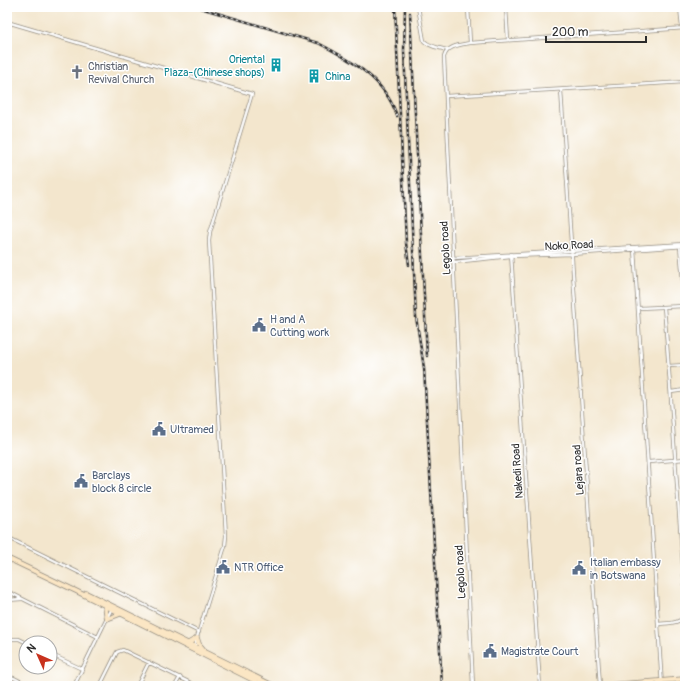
<svg xmlns="http://www.w3.org/2000/svg" width="692" height="693" font-family="Pangolin,sans-serif">
	<style>
		.lines { fill: none; stroke-linecap: round; stroke-linejoin: round }
		.minor-casing { stroke: #8f887c; stroke-width: 4 }
		.secondary-casing { stroke: #8f887c; stroke-width: 5.5 }
		.minor { stroke: #fff; stroke-width: 2.5 }
		.secondary { stroke: #fbe6c4; stroke-width: 4 }
		.rail-casing { stroke: #2b2b2b; stroke-width: 2.5 }
		.rail { stroke: #fff; stroke-width: 1; stroke-dasharray: 3; stroke-linecap: butt }
		.labels { text-anchor: middle; stroke-width: 3; stroke-linejoin: round; paint-order: stroke }
		.culture-label { font-size: 11px; fill: #0d838f; stroke: #fff; text-anchor: end }
		.worship-label { font-size: 11px; fill: #5b616d; stroke: #fff; text-anchor: start }
		.street-label { font-size: 11px; fill: #2b2b2b; stroke: #fff }
		.service-label { font-size: 11px; fill: #4e5e75; stroke: #fff; text-anchor: start }
	</style>
	<rect width="100%" height="100%" fill="#fff"/>
	<filter id="ink" filterUnits="userSpaceOnUse"><feTurbulence type="fractalNoise" baseFrequency=".025" numOctaves="2"/><feDisplacementMap in="SourceGraphic" scale="8" xChannelSelector="R" yChannelSelector="G"/><feConvolveMatrix kernelMatrix="1 2 1 2 8 2 1 2 1" color-interpolation-filters="sRGB"/></filter>
	<filter id="wash" filterUnits="userSpaceOnUse"><feTurbulence type="fractalNoise" baseFrequency=".012" numOctaves="4" result="noise"/><feDisplacementMap in="SourceGraphic" scale="16" xChannelSelector="R" yChannelSelector="G"/><feGaussianBlur stdDeviation="0.9" result="paint"/><feColorMatrix in="noise" values="0 0 0 0 0 0 0 0 0 0 0 0 0 0 0 0 0 1.4 0 .05"/><feComposite in="paint" operator="in"/></filter>
	<g filter="url(#wash)">
		<rect width="100%" height="100%" fill="#f3e6cd"/>
	</g>
	<g filter="url(#ink)">
		<g class="lines">
			<g class="minor-casing">
				<path id="minor" d="M418,7L424,41C430,47 439,48 448,50
					M468,7L470,43
					M506,7L508,40
					M680,7L682,28
					M7,22L252,94L210,232L209,241L226,536L225,546L194,647
					M561,90L600,686
					M446,96L685,82
					M680,246L685,306
					M634,249L662,686
					M511,254L540,686
					M453,258L685,244
					M454,262L511,256L572,254L685,246
					M664,307C672,402 677,496 685,590
					M639,308L685,306
					M669,366L685,365
					M671,392L685,390
					M649,462L685,459
					M7,537L199,632
					M7,591L98,637
					M7,600L22,599
					M659,624C669,623 680,624 685,615
					M7,639H19L27,643
					M50,654L82,669
					M7,677L14,678L30,686
					M74,686L112,608
					M100,686L117,652L123,650L197,686
					M137,686L149,662
					M175,686L180,677
					M473,686L444,57C447,46 459,45 470,43L685,28"/>
			</g>
			<g class="secondary-casing">
				<path id="secondary" d="M7,558L76,591L265,686
					M86,593L274,686
					M105,606L107,619L120,614
					M187,644L197,638L199,644L204,650
					M596,686L685,679"/>
			</g>
			<use href="#minor" class="minor"/>
			<use href="#secondary" class="secondary"/>
			<g class="rail-casing">
				<path id="rail" d="M197,7L318,43C351,60 385,79 397,116
					M395,7L406,243L409,265
					M405,7L404,51L416,317L424,368L442,686
					M410,13L427,356"/>
			</g>
			<use href="#rail" class="rail"/>
		</g>
	</g>
	<defs>
		<g id="building-bare" transform="scale(1.08)"><path d="M-4-6H4V6H1V3H-1V6H-4ZM-2.5-4.3h1.7v1.8h-1.7ZM.8-4.3h1.7v1.8H.8ZM-2.5-1h1.7V.8h-1.7ZM.8-1h1.7V.8H.8Z" fill="#0f9aa8" stroke="#fff" stroke-width="2.5" paint-order="stroke"/></g>
		<g id="church-bare" transform="scale(1.08)"><path d="M-1.2-6h2.4v3.5h3.3v2.4h-3.3V6h-2.4V-.1h-3.3v-2.4h3.3Z" fill="#6b7280" stroke="#fff" stroke-width="2.5" paint-order="stroke"/></g>
		<g id="civic-bare" transform="scale(1.08)"><path d="M-.6-6.5H3V-4.5H.6V-3L4-1V1h2V6H-6V1h2V-1L-.6-3ZM-1.2 2.5V6h2.4V2.5Z" fill="#5c6f8a" stroke="#fff" stroke-width="2.5" paint-order="stroke"/></g>
	</defs>
	<g fill-rule="evenodd">
		<use href="#building-bare" x="276" y="65"/>
		<use href="#church-bare" x="77" y="72"/>
		<use href="#building-bare" x="314" y="76"/>
		<use href="#civic-bare" x="259" y="325"/>
		<use href="#civic-bare" x="159" y="429"/>
		<use href="#civic-bare" x="81" y="481"/>
		<use href="#civic-bare" x="223" y="567"/>
		<use href="#civic-bare" x="579" y="568"/>
		<use href="#civic-bare" x="490" y="651"/>
	</g>
	<g class="labels">
		<g class="culture-label">
			<text x="265" y="63">Oriental<tspan x="265" dy="13">Plaza-(Chinese shops)</tspan></text>
			<text x="325" y="80" text-anchor="start">China</text>
		</g>
		<g class="worship-label">
			<text x="88" y="70">Christian<tspan x="88" dy="13">Revival Church</tspan></text>
		</g>
		<g class="street-label">
			<text transform="translate(569 245) rotate(-3)" y="4">Noko Road</text>
			<text transform="translate(445 248) rotate(-93)" y="4">Legolo road</text>
			<text transform="translate(578 470) rotate(-94)" y="4">Lejara road</text>
			<text transform="translate(517 471) rotate(-94)" y="4">Nakedi Road</text>
			<text transform="translate(460 572) rotate(-93)" y="4">Legolo road</text>
		</g>
		<g class="service-label">
			<text x="270" y="323">H and A<tspan x="270" dy="13">Cutting work</tspan></text>
			<text x="170" y="433">Ultramed</text>
			<text x="92" y="479">Barclays<tspan x="92" dy="13">block 8 circle</tspan></text>
			<text x="590" y="566">Italian embassy<tspan x="590" dy="13">in Botswana</tspan></text>
			<text x="234" y="571">NTR Office</text>
			<text x="501" y="655">Magistrate Court</text>
		</g>
	</g>
	<rect width="692" height="693" fill="none" stroke="#fff" stroke-width="24"/>
	<g transform="translate(38 655) rotate(315)"><circle r="19" fill="#ffffff" stroke="#aaaaaa"/>
	<path d="M0-3L7 15L0 10L-7 15Z" fill="#c8321e"/>
	<text y="-6" font-size="11" font-weight="bold" text-anchor="middle" fill="#2b2b2b">N</text>
	</g>
	<path d="M546 36v6h100v-6" fill="none" stroke="#2b2b2b" stroke-width="2"/>
	<text x="552" y="36" font-size="12" fill="#2b2b2b" stroke="#ffffff" stroke-width="3" paint-order="stroke">200 m</text>
</svg>
